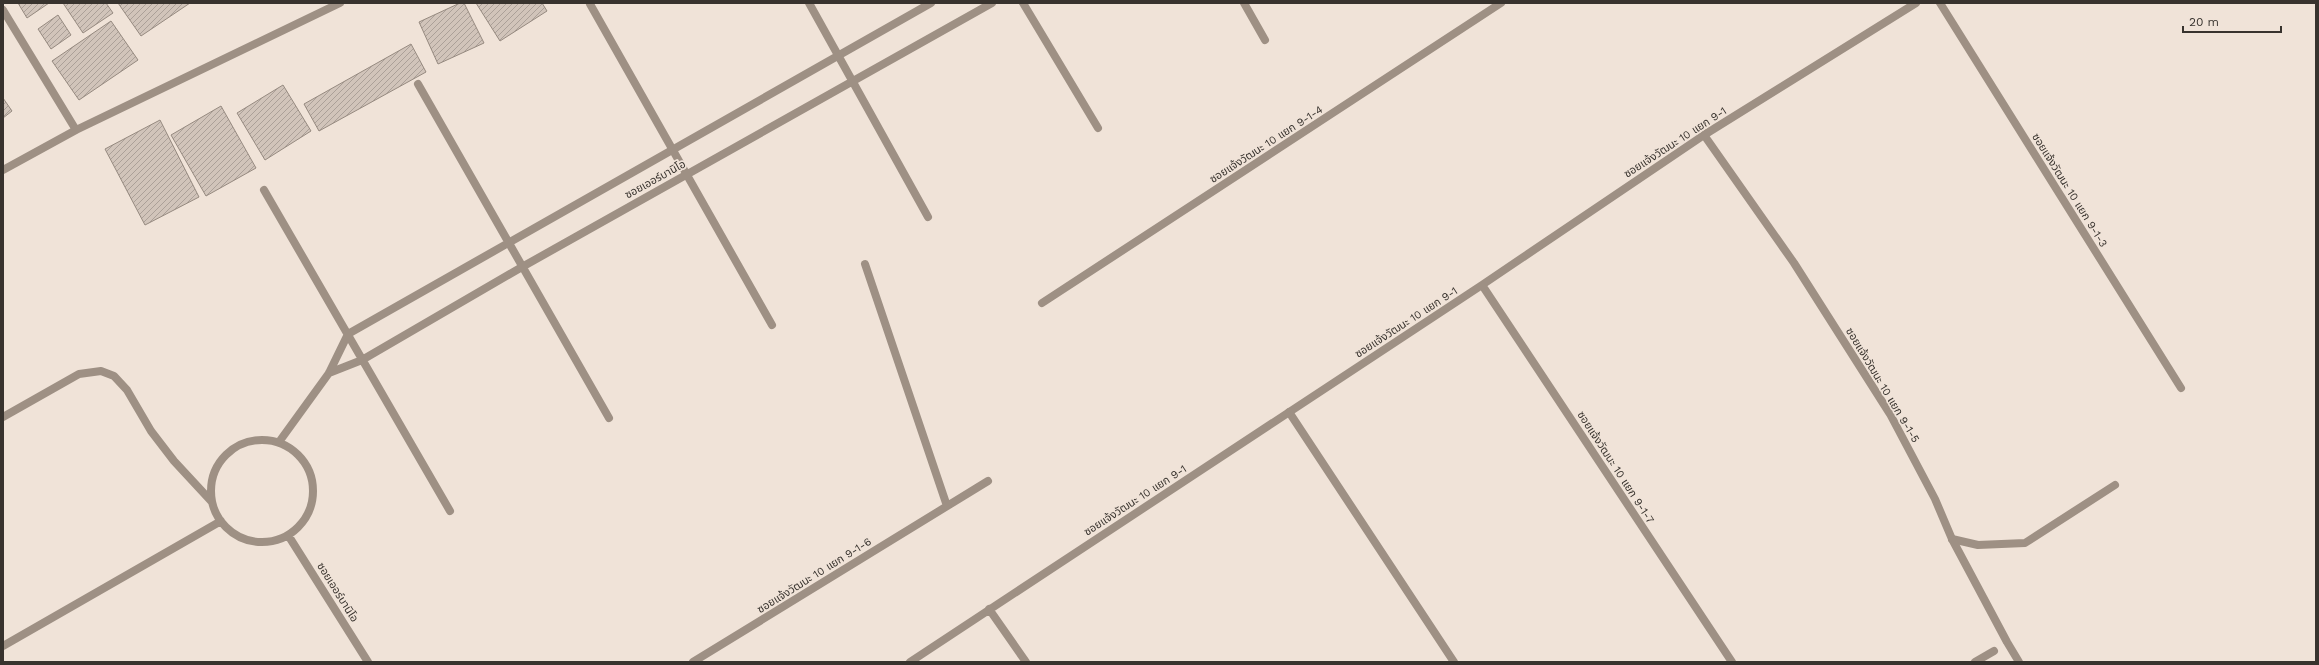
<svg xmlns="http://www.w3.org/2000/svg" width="2319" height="665" font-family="'Work Sans','Noto Sans Thai',sans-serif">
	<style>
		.building { fill: url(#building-hatch); stroke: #968a80 }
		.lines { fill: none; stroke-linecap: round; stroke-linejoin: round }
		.service { stroke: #9e9084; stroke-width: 8 }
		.minor { stroke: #9e9084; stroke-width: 8 }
		.labels { text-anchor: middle; stroke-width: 3.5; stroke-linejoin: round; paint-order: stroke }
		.street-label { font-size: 11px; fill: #38332e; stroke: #f0e3d8 }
	</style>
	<defs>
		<pattern id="building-hatch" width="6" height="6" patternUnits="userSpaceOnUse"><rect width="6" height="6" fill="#d1c4ba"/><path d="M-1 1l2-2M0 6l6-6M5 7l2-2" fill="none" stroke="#aba098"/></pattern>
	</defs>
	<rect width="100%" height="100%" fill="#f0e3d8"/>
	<path class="building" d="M18,3H49L27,18Z
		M63,3H106L113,13L83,33Z
		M118,3H190L141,36Z
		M460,3H464L484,43L438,64L419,22Z
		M476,3H542L547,11L500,41Z
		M58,15L71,35L51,49L38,29Z
		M111,21L138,60L79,100L52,61Z
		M411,44L426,72L319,131L304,104Z
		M283,85L311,131L265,160L237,113Z
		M3,98L12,111L3,118Z
		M221,106L256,168L206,196L171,135Z
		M160,120L199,197L145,225L105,149Z"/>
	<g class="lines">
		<path class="service" d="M1289,412L1454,662
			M1952,539L1978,545L2025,543L2115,485"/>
		<path class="minor" d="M809,3L928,217
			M1023,3L1098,128
			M1244,3L1265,40
			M1940,3L2181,388
			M590,4L772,325
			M3,10L76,130
			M418,84L609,418
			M1704,135L1794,263L1890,414L1935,499L1952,539L2007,642L2019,662
			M3,170L76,130L340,3
			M264,190L450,511
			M865,264L947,506
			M1482,285L1732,662
			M1042,303L1501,3
			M329,373L362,360L522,267L992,3
			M3,417L79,374L101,371L114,376L127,390L151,431L174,461L212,502
			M211 491a51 51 0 1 1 102 0a51 51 0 1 1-102 0Z
			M279,442L329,373L348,334L931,3
			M288,535L368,662
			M989,609L1026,662
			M3,646L221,521
			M693,662L988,481
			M910,662L1482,285L1704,135L1916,3
			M1975,662L1994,651"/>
	</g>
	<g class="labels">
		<g class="street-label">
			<text transform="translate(1675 142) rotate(-33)" y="4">ซอยแจ้งวัฒนะ 10 แยก 9-1</text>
			<text transform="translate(1266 144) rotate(-33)" y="4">ซอยแจ้งวัฒนะ 10 แยก 9-1-4</text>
			<text transform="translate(655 179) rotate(-29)" y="4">ซอยเออร์บานิโอ</text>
			<text transform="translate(2070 190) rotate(58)" y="4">ซอยแจ้งวัฒนะ 10 แยก 9-1-3</text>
			<text transform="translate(1406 322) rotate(-33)" y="4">ซอยแจ้งวัฒนะ 10 แยก 9-1</text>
			<text transform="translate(1883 385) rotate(59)" y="4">ซอยแจ้งวัฒนะ 10 แยก 9-1-5</text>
			<text transform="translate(1616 467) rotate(57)" y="4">ซอยแจ้งวัฒนะ 10 แยก 9-1-7</text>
			<text transform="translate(1135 500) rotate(-33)" y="4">ซอยแจ้งวัฒนะ 10 แยก 9-1</text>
			<text transform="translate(814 575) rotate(-32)" y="4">ซอยแจ้งวัฒนะ 10 แยก 9-1-6</text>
			<text transform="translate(338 592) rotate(58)" y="4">ซอยเออร์บานิโอ</text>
		</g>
	</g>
	<rect width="2319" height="665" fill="none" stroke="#38332e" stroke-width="8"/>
	<path d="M2183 26v6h98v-6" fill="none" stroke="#38332e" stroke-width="2"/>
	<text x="2189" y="26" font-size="12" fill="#38332e" stroke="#f0e3d8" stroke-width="3" paint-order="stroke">20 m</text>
</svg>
